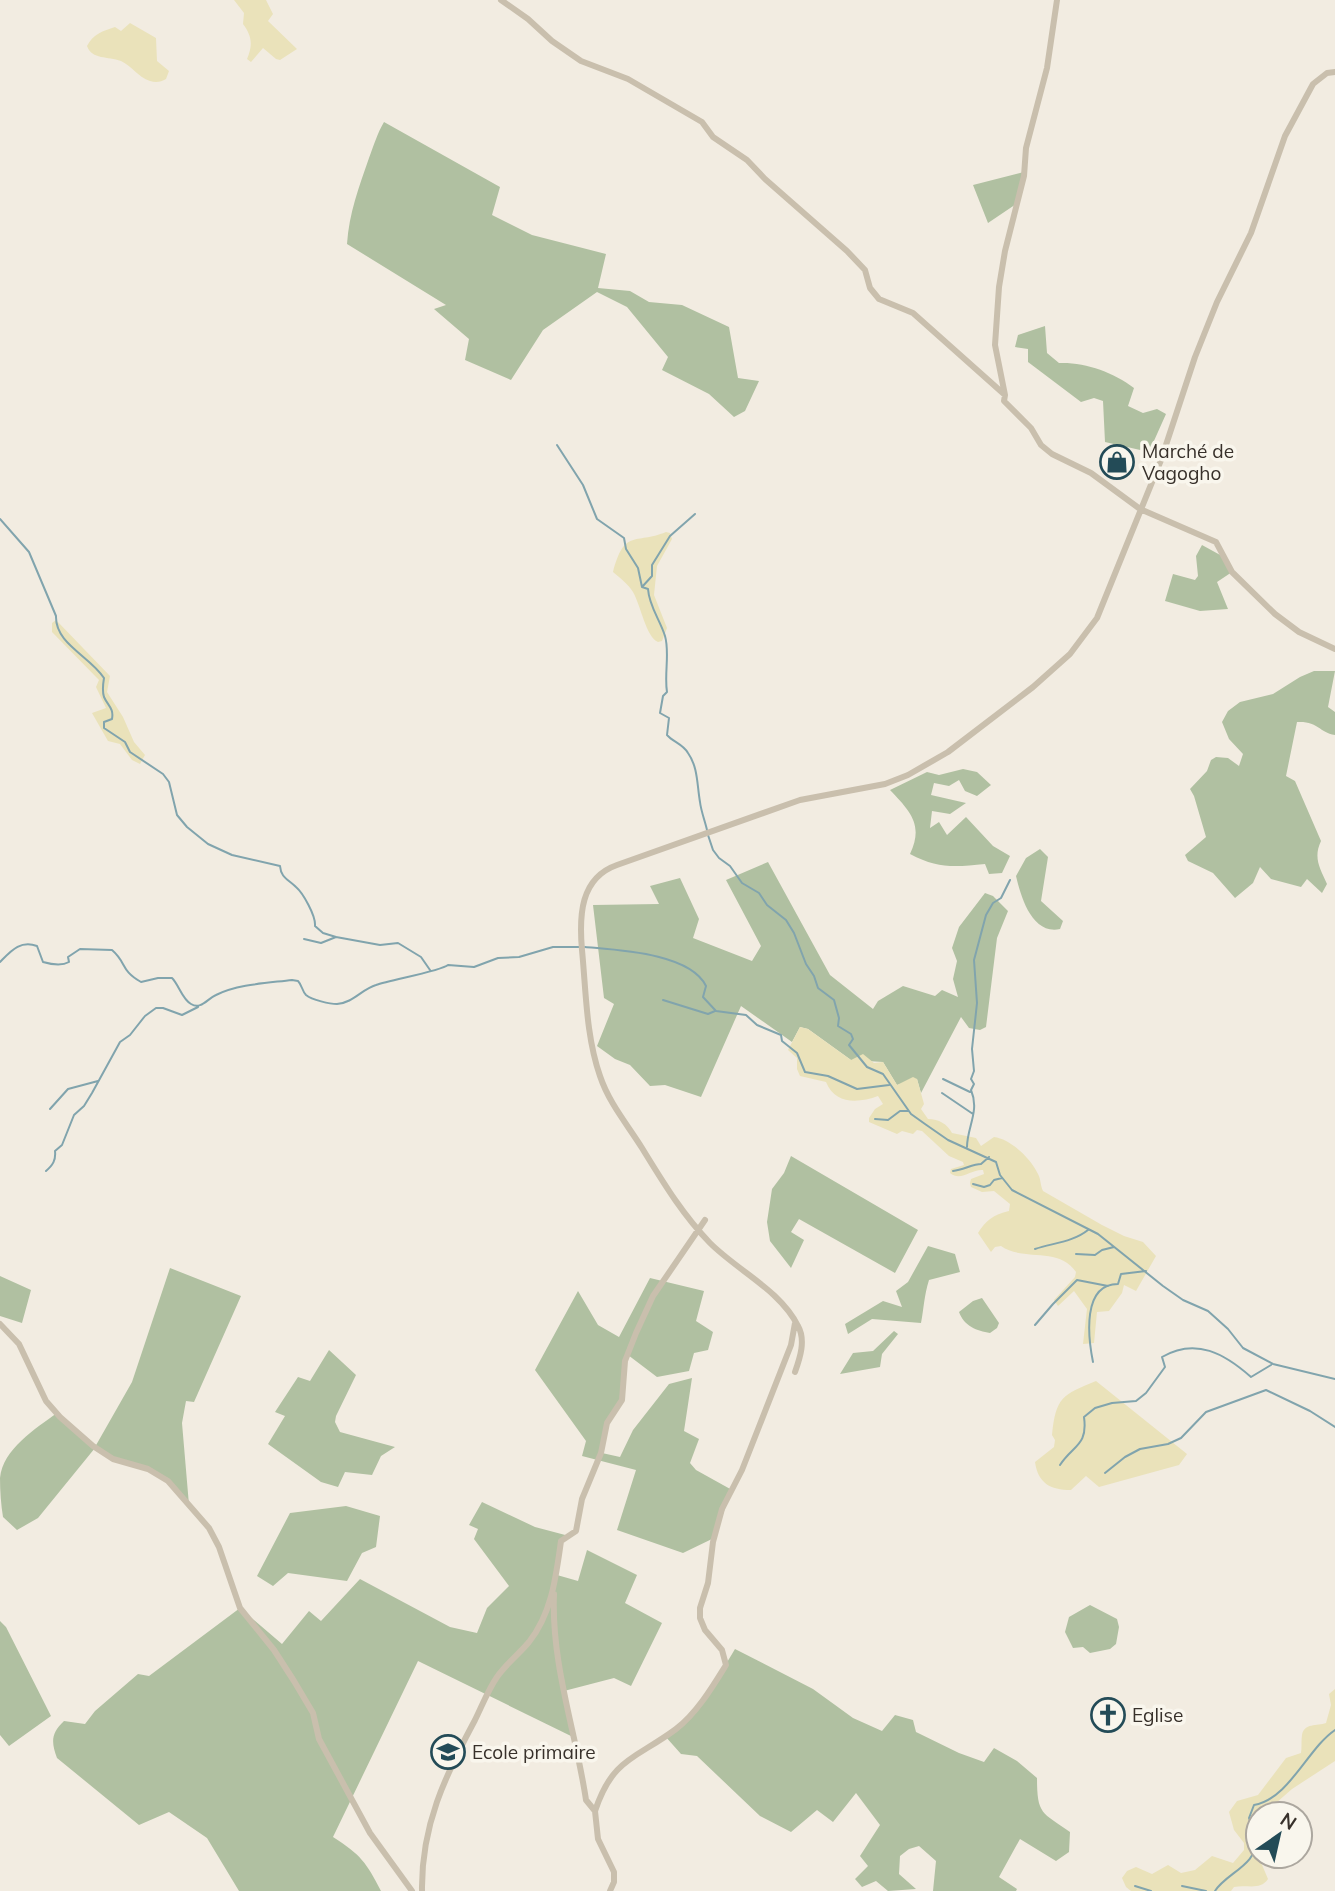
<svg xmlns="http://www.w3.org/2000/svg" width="1335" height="1891" font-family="Mulish,sans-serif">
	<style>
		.green { fill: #b0c0a1 }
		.sand { fill: #eae2ba }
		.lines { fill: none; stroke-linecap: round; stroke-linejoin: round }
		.stream { stroke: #81a4ad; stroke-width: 2 }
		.minor { stroke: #c9bfad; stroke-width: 6 }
		.labels { text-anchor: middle; stroke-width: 7; stroke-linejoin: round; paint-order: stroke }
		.poi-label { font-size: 19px; fill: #38312b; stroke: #f9f6ed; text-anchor: start }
	</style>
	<rect width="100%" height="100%" fill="#f2ece1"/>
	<path class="green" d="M384,122L500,187L492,215L532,235L606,254L598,288L630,291L649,302L682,305L729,327L738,378L759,381L745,411L734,417L709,394L662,370L668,357L627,307L597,292L543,330L511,380L465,360L469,339L434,309L446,305L347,244C349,213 359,187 369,158C374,145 377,134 384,122Z
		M1024,172L1019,202L988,223L973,185Z
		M1045,326L1047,353L1059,363C1085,362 1113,372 1134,388L1128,406L1143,413L1157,409L1166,414L1149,452L1105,442L1103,401L1094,398L1081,402L1028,362V349L1015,347L1018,335Z
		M1202,545L1222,556L1232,572L1217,582L1228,609L1200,611L1165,601L1173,574L1195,580L1198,576L1196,556Z
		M1314,671H1335L1328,707L1335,712V735C1318,732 1319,721 1297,722L1286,776L1295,781L1321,841C1313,858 1320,868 1327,884L1322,893L1307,879L1301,887L1271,879L1260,867L1253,883L1235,898L1213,873L1188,861L1185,855L1206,837L1194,796L1190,789L1207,771L1211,760L1216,757L1228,758L1239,766L1243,754L1229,739L1222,722L1228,711L1240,702L1273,694L1300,677Z
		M963,769L977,772L991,785L977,796L965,791L959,780L949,786L934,783L931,795L966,803L950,814L932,811L930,828L939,822L947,835L966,817L993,846L1010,856L1002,873L989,874L985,864C955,867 938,869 910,854C924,825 910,811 890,790L927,772L939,775Z
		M1040,849L1048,857L1041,901L1063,921L1060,929C1032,935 1021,897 1016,876L1026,858Z
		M768,862L830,975L873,1009L878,1001L903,986L935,996L942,990L958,997L953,979L957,961L952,948L959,927L985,893L993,896L1008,911L997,938L986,1027L980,1030L969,1028L961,1017L921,1093L917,1079L897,1085L883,1062L851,1060L808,1029L800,1027L792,1042L741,1006L701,1097L665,1085L650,1086L630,1065L615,1059L597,1046L614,1004L604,998L593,905L659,904L650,886L680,878L699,919L693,938L752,961L761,946L726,880Z
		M791,1156L918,1230L895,1273L799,1219L791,1232L804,1240L791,1268L770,1241L767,1222L772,1189L784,1173Z
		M928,1246L955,1254L960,1272L929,1280C924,1296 924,1307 921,1323L872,1319L848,1334L845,1324L883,1301L902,1307L896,1291L908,1282Z
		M170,1268L241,1296L194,1402L186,1401L182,1423L189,1505L159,1474L130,1465L95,1448L38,1518L17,1530L3,1517C1,1505 0,1491 0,1478C3,1449 35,1429 57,1413L95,1447L132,1382Z
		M0,1276L31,1290L22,1323L0,1316Z
		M650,1278L704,1291L696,1321L713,1332L708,1350L694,1353L689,1371L657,1377L628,1355L622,1400L612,1413L602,1453L620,1457L633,1430L669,1384L692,1378L684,1431L699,1439L690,1463L696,1470L732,1490L714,1538L683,1553L617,1530L636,1470L582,1456L586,1441L535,1370L578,1291L598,1325L619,1337Z
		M982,1298L999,1323L997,1328L990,1333C977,1331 964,1326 959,1312L973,1301Z
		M894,1331L898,1334L882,1354L880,1367L840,1374L853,1353L873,1351Z
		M329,1350L356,1375L336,1416L335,1422L340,1432L395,1447L381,1456L372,1475L345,1472L338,1487L321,1482L268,1444L285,1416L275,1412L298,1377L310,1381Z
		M482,1502L535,1527L569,1536L561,1541L557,1575L578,1581L587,1550L637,1575L625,1603L662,1623L631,1686L614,1678L564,1691L573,1737L418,1661L333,1837C361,1855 366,1862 381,1891H239L207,1838L169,1812L139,1825L57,1758C51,1742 51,1733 64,1721L85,1724L95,1711L138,1674L149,1676L240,1608L282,1644L309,1611L321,1621L360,1579L450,1627L477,1633L487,1608L509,1586L474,1539L478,1529L469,1525Z
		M346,1506L380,1516L376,1547L362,1553L347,1581L288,1573L273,1586L257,1576L290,1513Z
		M1090,1605L1117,1619L1119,1627L1116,1644L1110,1649L1090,1653L1083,1647L1073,1648L1065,1632L1069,1617Z
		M0,1621L6,1627L51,1716L9,1746L0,1735Z
		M735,1649L813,1689L853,1718L882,1731L895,1715L913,1720L916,1732L959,1753L984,1762L994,1748L1017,1761L1037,1778C1037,1815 1042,1812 1070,1832L1069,1852L1056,1861L1020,1839L999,1877L1017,1889L1016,1891H933L936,1861L919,1846L909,1849L900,1856L899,1874L916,1889L888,1891L876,1881L862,1887L855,1879L868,1866L860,1856L880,1825L856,1793L833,1822L817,1810L791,1832L760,1816L697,1756L681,1754L665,1736C696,1717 717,1679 735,1649Z"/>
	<path class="sand" d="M234,0H266L273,14L268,21L297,49L280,60L276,59L263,48L251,62L247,59C253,45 252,36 243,24L244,13Z
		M130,23L156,38L157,61L169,71L166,79C161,82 156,83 150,81C138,77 132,66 121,61C108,56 92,60 87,46C93,34 103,31 115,27L121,31Z
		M666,532L670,533L672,539L657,566L654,595L667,628L662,641L658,642C646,637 641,606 633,592C628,584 620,578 613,572C625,528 634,545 666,532Z
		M56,620L110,676L107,692L123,717L134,742L145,755L140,764L132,760L120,744L108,741L92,713L106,708L96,687L99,680L52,632V623Z
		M800,1027L808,1029L851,1060L863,1054L874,1063L883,1062L897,1085L913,1077L917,1079L924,1104L921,1109L928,1119C939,1119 947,1124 952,1133L976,1138L981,1146L994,1137C1011,1139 1031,1159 1038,1174C1041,1179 1040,1185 1043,1191L1102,1225L1124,1236L1143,1242L1156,1256L1136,1291L1124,1285L1122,1293L1109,1311L1097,1312L1094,1343L1083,1344L1087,1309L1074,1291L1058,1306L1054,1300L1075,1277L1076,1272C1059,1246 1023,1262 1001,1246L995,1247L991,1252L978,1233C986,1220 993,1215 1009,1211L1010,1204L994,1191L982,1192L971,1187L970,1183L971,1179L984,1174L983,1170C971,1169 961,1182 950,1173L951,1169L964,1165L963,1162L949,1156L922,1131L917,1130L913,1134L902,1131L897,1134L869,1122V1118L875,1109L883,1104L878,1096C859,1103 835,1105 826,1082L800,1076L797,1069V1058L788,1050Z
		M1096,1381L1187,1454L1179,1465L1099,1487L1086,1476L1071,1490C1050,1490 1038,1483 1035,1462L1054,1447L1055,1440L1052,1435C1056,1397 1062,1395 1096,1381Z
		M1335,1689V1761L1292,1789L1276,1803L1261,1809L1256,1816L1255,1822L1258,1828L1257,1853L1268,1879C1260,1891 1247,1884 1234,1887L1231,1891H1131L1126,1887L1122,1878L1127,1871L1136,1867L1152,1874L1168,1865L1181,1873L1195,1870L1212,1856L1233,1863L1244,1850V1843L1234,1830L1229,1812L1237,1801L1258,1795L1286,1758L1301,1753C1302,1747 1301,1741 1302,1735C1304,1723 1317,1726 1326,1723L1331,1705L1329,1694Z"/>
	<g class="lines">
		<path class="stream" d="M557,445L583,485L597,519L624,538L626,549L638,568L642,587L648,589C649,606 660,620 665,636C670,653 664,674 667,692L663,696L660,713L669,718L667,735C673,742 683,744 688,753C698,767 697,785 700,802C701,811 705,821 707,830
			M0,519L29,552L56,616C55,644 90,656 104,678C103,684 102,691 104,697C108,706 114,708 112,719L104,722V728L125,742L130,752L163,774L169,782L177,815L187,827L208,844L232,855L280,866C281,878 288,879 296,887C303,893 316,916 315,926L323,933L336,937
			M642,587L652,576V565L670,536L695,514
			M708,835L713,850L719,858L730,866L742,883L759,893L767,905L786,920L794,933L806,964L814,976L818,988L834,1000L839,1018L838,1026L851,1034L853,1039L849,1045L867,1067L883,1074L911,1114L925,1124L948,1140L996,1162L1000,1175L1012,1190L1098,1234L1163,1286L1183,1300L1208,1311L1228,1329L1243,1348L1273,1364L1335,1379
			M304,939L321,943L336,937L380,945L398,943L421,957L430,970
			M585,947C617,950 690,953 706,986L703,997L716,1011L746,1015L757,1025L781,1035L782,1041L797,1053L805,1072L828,1076L857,1089L889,1085
			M0,962C11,951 20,940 37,946L43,962C50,964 62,966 69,962L68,957L80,949L112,950C127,963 120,970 141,982L158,978H172C179,985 182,999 191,1004C201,1010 207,999 216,995C238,984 268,983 292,980L298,981C302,985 302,991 306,995C312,1000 330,1004 337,1004C353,1003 362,989 376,985C390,980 441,971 448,965L474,967L498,958L519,957L553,947H580
			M663,1000L708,1014L715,1011
			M943,1079L970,1092
			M942,1093L973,1114
			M50,1109L68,1089L98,1081
			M875,1119L888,1120L900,1111H908
			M967,1147C967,1127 980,1111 971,1090L974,1084L971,1079L974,1071L972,1049L977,1003L974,960L986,915L993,903L1001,898L1010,880
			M46,1171C53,1165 56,1160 55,1151L62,1145L74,1115L84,1106L92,1093L120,1042L130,1035L145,1016L156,1008H163L182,1015L198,1007
			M953,1171C963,1170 973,1164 981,1164L989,1157
			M973,1184L984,1187L990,1185L994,1180L1002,1178
			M1035,1249C1053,1243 1073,1242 1088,1230
			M1076,1254L1095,1255L1102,1250L1114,1247
			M1035,1325L1053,1304L1077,1280L1108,1286
			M1093,1362C1088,1337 1082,1284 1118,1284L1121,1274L1146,1271
			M1060,1465C1073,1445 1088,1446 1084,1417L1095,1408L1112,1403L1136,1401L1146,1393L1165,1367L1162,1357C1196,1337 1225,1354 1251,1377L1271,1365
			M1105,1473L1125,1457L1140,1449L1168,1444L1181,1438L1206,1412L1266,1390L1310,1411L1335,1427
			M1135,1886L1151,1891
			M1182,1886L1206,1891
			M1215,1891C1226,1873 1258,1865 1256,1839C1256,1833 1251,1824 1249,1818L1254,1805C1289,1799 1308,1748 1335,1730"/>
		<path class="minor" d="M501,0L528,19L552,41L581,61L628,79L702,122L713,137L747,160L765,179L847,251L865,270L870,288L879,299L913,313L1005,395L1004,401L1031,428L1041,445L1052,454L1091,473L1140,509L1216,542L1232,572L1275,614L1299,632L1335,649
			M1005,395L995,345L999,287L1005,251L1024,176L1026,148L1047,68L1057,0
			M0,1324L19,1344L46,1401L60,1417L93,1446L113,1459L148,1469L168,1481L209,1528L219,1547L240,1608L274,1650L294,1681L313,1713L319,1739L370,1833L412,1891
			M795,1372C800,1358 806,1340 798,1326C780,1290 738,1271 710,1243C682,1214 663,1182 642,1148C627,1124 609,1103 600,1076C586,1036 586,991 582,950C579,916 580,878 617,865L800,800L885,784L908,775L948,752L1033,687L1070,654L1097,618L1161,460L1195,357L1217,302L1251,233L1285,136L1313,84L1327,73L1335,72
			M554,1594C551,1664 576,1732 586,1800L595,1811L598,1839L614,1872V1882L610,1891
			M595,1811C613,1757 636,1759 676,1729C697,1713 713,1686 726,1665L722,1650L705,1630L700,1618V1608L708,1583L713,1542L722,1509L742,1470L791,1345L795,1323
			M422,1891C421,1826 445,1776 475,1720C482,1706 488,1690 497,1677C506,1664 519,1654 529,1642C552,1613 556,1576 561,1541L576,1531L582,1499L601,1453L607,1423L622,1400L625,1361L636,1333L653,1296L705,1220"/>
	</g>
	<defs>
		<g id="shop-ring" transform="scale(1.75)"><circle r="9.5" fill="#f9f6ed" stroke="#234b57" stroke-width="1.5"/><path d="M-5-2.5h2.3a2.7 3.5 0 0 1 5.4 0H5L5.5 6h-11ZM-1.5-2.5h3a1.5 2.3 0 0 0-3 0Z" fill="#234b57"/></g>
		<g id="church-ring" transform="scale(1.75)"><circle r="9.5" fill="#f9f6ed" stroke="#234b57" stroke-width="1.5"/><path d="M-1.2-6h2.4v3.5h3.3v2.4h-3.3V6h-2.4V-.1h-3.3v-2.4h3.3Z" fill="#234b57"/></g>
		<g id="school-ring" transform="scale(1.75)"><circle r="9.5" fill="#f9f6ed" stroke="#234b57" stroke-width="1.5"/><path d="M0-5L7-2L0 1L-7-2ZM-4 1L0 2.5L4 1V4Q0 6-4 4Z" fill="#234b57"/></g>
	</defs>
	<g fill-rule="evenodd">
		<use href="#shop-ring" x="1117" y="462"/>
		<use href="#church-ring" x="1108" y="1715"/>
		<use href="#school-ring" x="448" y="1752"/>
	</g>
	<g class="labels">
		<g class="poi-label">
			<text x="1142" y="458">Marché de<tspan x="1142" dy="22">Vagogho</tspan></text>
			<text x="1132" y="1722">Eglise</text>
			<text x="472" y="1759">Ecole primaire</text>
		</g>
	</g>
	<g transform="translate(1279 1835) rotate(34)"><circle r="33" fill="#f9f6ed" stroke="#aca79f" stroke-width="2"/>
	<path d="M0-5L12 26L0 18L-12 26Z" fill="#234b57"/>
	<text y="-10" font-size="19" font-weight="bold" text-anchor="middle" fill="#38312b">N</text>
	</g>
</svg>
